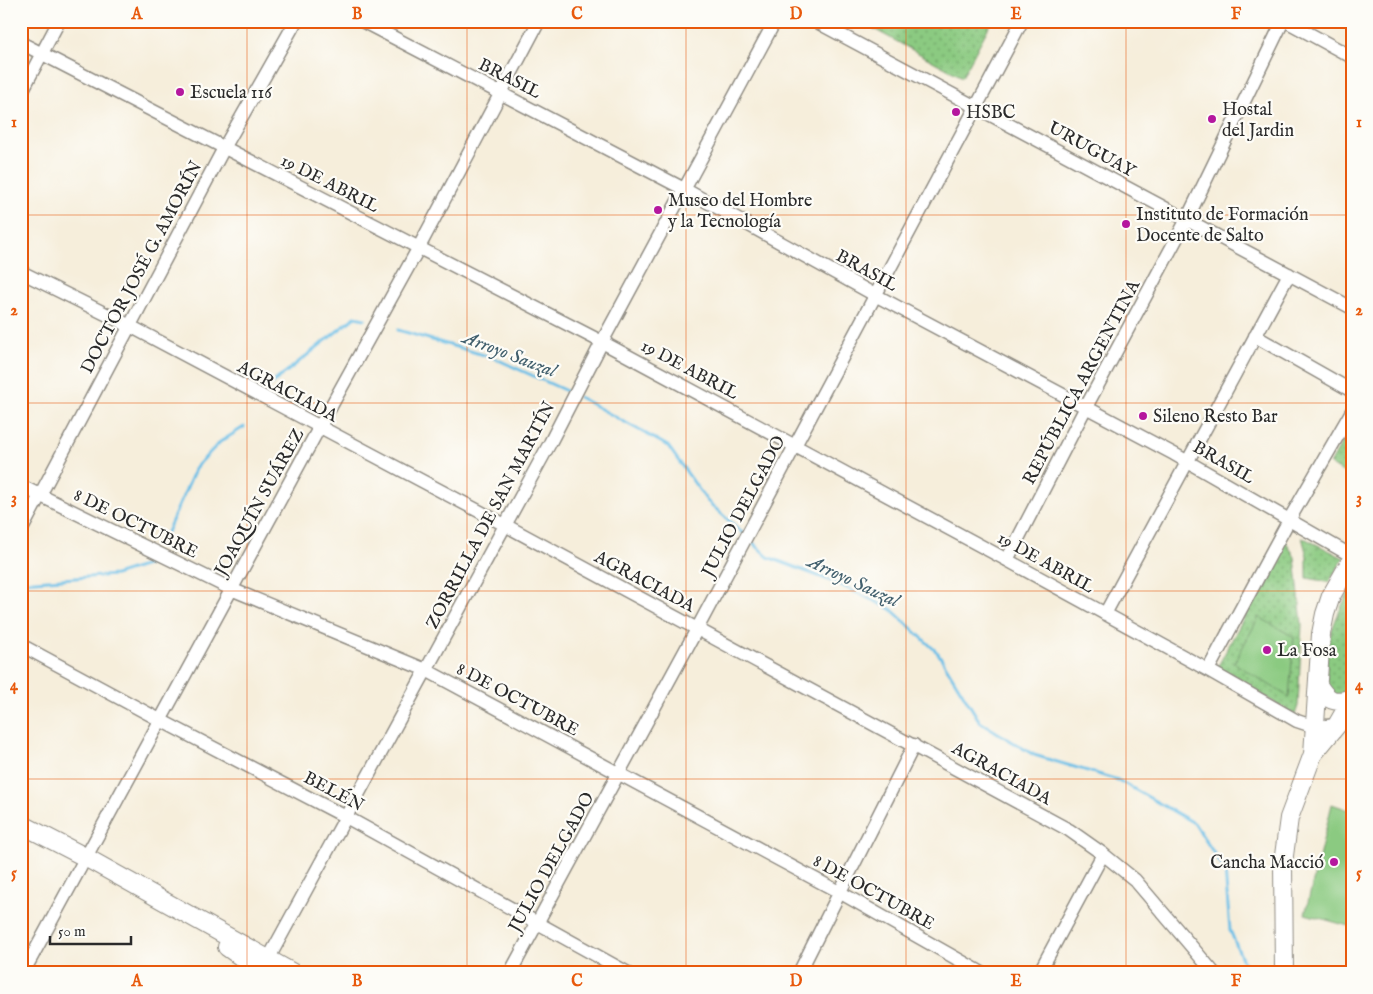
<svg xmlns="http://www.w3.org/2000/svg" width="1373" height="994" font-family="'IM FELL English',serif">
	<style>
		.park { fill: url(#park-dots); stroke: #5b7a56 }
		.pitch { fill: #8bca81; stroke: #5b7a56 }
		.lines { fill: none; stroke-linecap: round; stroke-linejoin: round }
		.stream { stroke: #6bbfe7; stroke-width: 3 }
		.street-casing { stroke: #908c83; stroke-width: 15 }
		.secondary-casing { stroke: #908c83; stroke-width: 20 }
		.street { stroke: #fff; stroke-width: 12 }
		.secondary { stroke: #fff; stroke-width: 18 }
		.grid { fill: none; stroke: #e8590c; stroke-width: 1; stroke-opacity: 0.55 }
		.poi-dot { fill: #b5179e; stroke: #fdfcf7; stroke-width: 2 }
		.labels { text-anchor: middle; stroke-width: 4.5; stroke-linejoin: round; paint-order: stroke }
		.street-label { font-size: 18px; fill: #2b2b2b; stroke: #fdfcf7 }
		.poi-label { font-size: 18px; fill: #2b2b2b; stroke: #fdfcf7; text-anchor: start }
		.water-label { font-size: 19px; font-style: italic; fill: #415f6d; stroke: #fdfcf7 }
		.neatline { fill: none; stroke: #e8590c; stroke-width: 2 }
		.grid-label { font-size: 16px; text-anchor: middle; font-weight: bold; fill: #e8590c }
	</style>
	<defs>
		<pattern id="park-dots" width="8" height="8" patternUnits="userSpaceOnUse" patternTransform="scale(1.25)"><rect width="8" height="8" fill="#8bca81"/><path d="M2 2h.1M6 6h.1" fill="none" stroke="#72a46a" stroke-width="1.8" stroke-linecap="round"/></pattern>
	</defs>
	<rect width="100%" height="100%" fill="#fdfcf7"/>
	<filter id="ink" filterUnits="userSpaceOnUse"><feTurbulence type="fractalNoise" baseFrequency=".02" numOctaves="2"/><feDisplacementMap in="SourceGraphic" scale="10" xChannelSelector="R" yChannelSelector="G"/><feConvolveMatrix kernelMatrix="1 2 1 2 8 2 1 2 1" color-interpolation-filters="sRGB"/></filter>
	<filter id="wash" filterUnits="userSpaceOnUse"><feTurbulence type="fractalNoise" baseFrequency=".0096" numOctaves="4" result="noise"/><feDisplacementMap in="SourceGraphic" scale="20" xChannelSelector="R" yChannelSelector="G"/><feGaussianBlur stdDeviation="1.12" result="paint"/><feColorMatrix in="noise" values="0 0 0 0 0 0 0 0 0 0 0 0 0 0 0 0 0 1.4 0 .05"/><feComposite in="paint" operator="in"/></filter>
	<g filter="url(#wash)">
		<rect width="100%" height="100%" fill="#f6eedb"/>
		<path class="park" d="M859,21H992L962,77Z
			M1352,425V478L1330,464Z
			M1302,537L1344,558L1329,582L1307,578V556Z
			M1285,540L1295,557L1302,624L1298,706L1295,715L1217,668Z
			M1352,585V681L1343,693L1335,695L1329,689C1328,679 1326,669 1327,658C1327,634 1341,607 1352,585Z"/>
		<path class="pitch" d="M1259,617L1294,637L1289,697L1234,663Z
			M1332,804L1352,811V927L1305,914Z"/>
		<g class="lines">
			<path class="stream" d="M398,330L494,358L573,394
				M266,388L355,317L365,319
				M579,397L668,446L707,501L744,534
				M748,538L768,557L834,582L891,609L938,653L980,722L1034,755L1118,780L1194,823L1225,870L1230,930L1247,971L1250,973
				M163,541L196,467L220,442L244,427
				M21,582L115,575L150,564"/>
		</g>
	</g>
	<g filter="url(#ink)">
		<g class="lines">
			<g class="street-casing">
				<path id="street" d="M362,21L684,189L875,295L1174,454L1352,556
					M815,21L1352,308
					M1286,21L1352,57
					M21,43L602,342L1007,560L1208,670L1297,721L1315,727L1337,725
					M21,93L59,21
					M21,272L130,326L505,525L1069,830L1103,854L1135,880L1214,973
					M1255,336L1352,391
					M21,486L231,589L426,670L841,893L982,973
					M21,531L224,148L296,21
					M1007,560L1086,407L1186,221L1283,21
					M1105,614L1289,274
					M21,645L160,720L346,817L628,973
					M1208,670L1289,520L1352,411
					M265,965L550,443L602,342L775,21
					M23,973L319,428L418,249L539,21
					M510,973L697,629L1022,21
					M799,973L914,745
					M1039,973L1103,854"/>
			</g>
			<g class="secondary-casing">
				<path id="secondary" d="M1318,685C1328,701 1334,704 1352,698
					M1313,754L1321,634L1325,614L1331,596L1352,559
					M21,824L85,857L293,973
					M227,947L264,973
					M1284,973L1283,863L1289,818L1313,754L1337,725L1352,699"/>
			</g>
			<use href="#street" class="street"/>
			<use href="#secondary" class="secondary"/>
		</g>
	</g>
	<path class="grid" d="M247,21V973M467,21V973M686,21V973M906,21V973M1126,21V973M21,215H1352M21,403H1352M21,591H1352M21,779H1352"/>
	<g class="poi-dot">
		<circle cx="180" cy="92" r="5"/>
		<circle cx="956" cy="112" r="5"/>
		<circle cx="1212" cy="119" r="5"/>
		<circle cx="658" cy="210" r="5"/>
		<circle cx="1126" cy="224" r="5"/>
		<circle cx="1143" cy="416" r="5"/>
		<circle cx="1267" cy="650" r="5"/>
		<circle cx="1334" cy="862" r="5"/>
	</g>
	<g class="labels">
		<g class="street-label">
			<text transform="translate(510 78) rotate(27)" y="6">BRASIL</text>
			<text transform="translate(1092 149) rotate(29)" y="6">URUGUAY</text>
			<text transform="translate(330 183) rotate(27)" y="6">19 DE ABRIL</text>
			<text transform="translate(141 267) rotate(-62)" y="6">DOCTOR JOSÉ G. AMORÍN</text>
			<text transform="translate(867 270) rotate(29)" y="6">BRASIL</text>
			<text transform="translate(690 369) rotate(28)" y="6">19 DE ABRIL</text>
			<text transform="translate(1081 382) rotate(-62)" y="6">REPÚBLICA ARGENTINA</text>
			<text transform="translate(288 391) rotate(28)" y="6">AGRACIADA</text>
			<text transform="translate(1224 462) rotate(30)" y="6">BRASIL</text>
			<text transform="translate(259 502) rotate(-61)" y="6">JOAQUÍN SUÁREZ</text>
			<text transform="translate(743 506) rotate(-62)" y="6">JULIO DELGADO</text>
			<text transform="translate(490 515) rotate(-62)" y="6">ZORRILLA DE SAN MARTÍN</text>
			<text transform="translate(136 523) rotate(26)" y="6">8 DE OCTUBRE</text>
			<text transform="translate(1046 562) rotate(29)" y="6">19 DE ABRIL</text>
			<text transform="translate(645 581) rotate(28)" y="6">AGRACIADA</text>
			<text transform="translate(518 699) rotate(28)" y="6">8 DE OCTUBRE</text>
			<text transform="translate(1002 773) rotate(29)" y="6">AGRACIADA</text>
			<text transform="translate(334 791) rotate(28)" y="6">BELÉN</text>
			<text transform="translate(551 862) rotate(-61)" y="6">JULIO DELGADO</text>
			<text transform="translate(874 892) rotate(29)" y="6">8 DE OCTUBRE</text>
		</g>
		<g class="poi-label">
			<text x="190" y="98">Escuela 116</text>
			<text x="1222" y="115">Hostal<tspan x="1222" dy="21">del Jardin</tspan></text>
			<text x="966" y="118">HSBC</text>
			<text x="668" y="206">Museo del Hombre<tspan x="668" dy="21">y la Tecnología</tspan></text>
			<text x="1136" y="220">Instituto de Formación<tspan x="1136" dy="21">Docente de Salto</tspan></text>
			<text x="1153" y="422">Sileno Resto Bar</text>
			<text x="1277" y="656">La Fosa</text>
			<text x="1324" y="868" text-anchor="end">Cancha Macció</text>
		</g>
		<g class="water-label">
			<text transform="translate(510 353) rotate(21)" y="7">Arroyo Sauzal</text>
			<text transform="translate(854 580) rotate(25)" y="7">Arroyo Sauzal</text>
		</g>
	</g>
	<rect width="1373" height="994" fill="none" stroke="#fdfcf7" stroke-width="55"/>
	<path d="M50 936v8h81v-8" fill="none" stroke="#2b2b2b" stroke-width="2.5"/>
	<text x="58" y="936" font-size="15" fill="#2b2b2b" stroke="#fdfcf7" stroke-width="4" paint-order="stroke">50 m</text>
	<rect x="28" y="28" width="1318" height="938" class="neatline"/>
	<g class="grid-label">
		<text x="137" y="19">A</text>
		<text x="357" y="19">B</text>
		<text x="577" y="19">C</text>
		<text x="796" y="19">D</text>
		<text x="1016" y="19">E</text>
		<text x="1236" y="19">F</text>
		<text x="14" y="127">1</text>
		<text x="1359" y="127">1</text>
		<text x="14" y="315">2</text>
		<text x="1359" y="315">2</text>
		<text x="14" y="503">3</text>
		<text x="1359" y="503">3</text>
		<text x="14" y="690">4</text>
		<text x="1359" y="690">4</text>
		<text x="14" y="878">5</text>
		<text x="1359" y="878">5</text>
		<text x="137" y="986">A</text>
		<text x="357" y="986">B</text>
		<text x="577" y="986">C</text>
		<text x="796" y="986">D</text>
		<text x="1016" y="986">E</text>
		<text x="1236" y="986">F</text>
	</g>
</svg>
